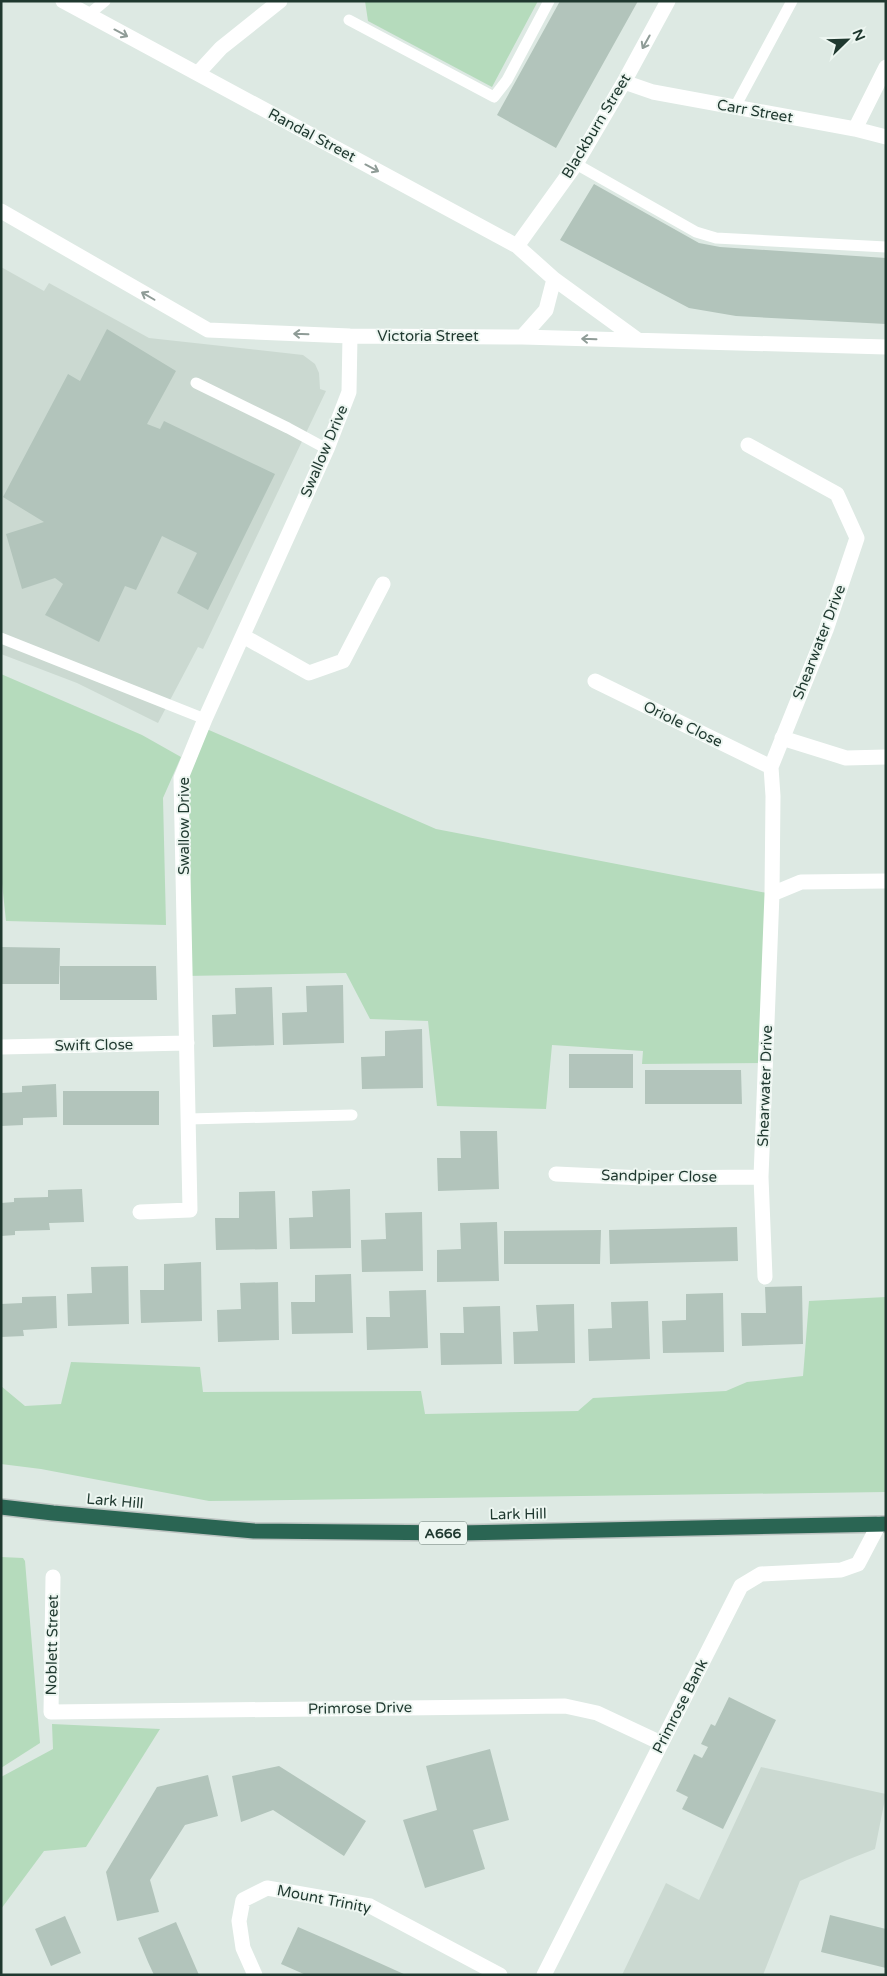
<svg xmlns="http://www.w3.org/2000/svg" width="887" height="1976" font-family="'Varela Round',sans-serif">
	<style>
		.built { fill: #cbd9d1 }
		.green { fill: #b5dbbc }
		.building { fill: #b2c4bb }
		.lines { fill: none; stroke-linecap: round; stroke-linejoin: round }
		.highway-casing { stroke: #bcc3c1; stroke-width: 18 }
		.lane { stroke: #fff; stroke-width: 11 }
		.street { stroke: #fff; stroke-width: 15 }
		.highway { stroke: #2a6553; stroke-width: 15 }
		.oneway { stroke: #8f9c97 }
		.labels { text-anchor: middle; stroke-width: 4; stroke-linejoin: round; paint-order: stroke }
		.shield { fill: #edf6f1; stroke: #5d7169; stroke-width: 1 }
		.shield-label { font-size: 14px; font-weight: bold; fill: #1f382f }
		.street-label { font-size: 15px; fill: #1f382f; stroke: #edf6f1 }
	</style>
	<rect width="100%" height="100%" fill="#dde9e3"/>
	<path class="built" d="M1,267L44,291L49,283L149,338L303,355L315,364L319,373L320,389L326,391L203,649L198,647L158,723L77,683L1,654Z
		M761,1767L886,1794L875,1849L847,1860L800,1881L763,1975H622L666,1883L699,1900Z"/>
	<path class="green" d="M365,1H538L492,87L368,21Z
		M1,674L142,735L181,757L163,798L166,925L6,921L1,874Z
		M202,727L436,829L772,894L766,1063L642,1064L643,1051L552,1045L546,1109L437,1106L428,1021L370,1019L346,973L185,976L181,778Z
		M886,1297V1492L209,1501L41,1469L1,1464V1386L25,1406L61,1404L71,1362L200,1367L203,1392L421,1391L425,1414L578,1411L593,1398L726,1391L747,1382L803,1376L809,1301Z
		M1,1557L23,1558L25,1561L40,1743L1,1768Z
		M52,1724L160,1729L86,1847L44,1851L1,1909V1777L53,1749Z"/>
	<path class="building" d="M560,1H638L556,148L497,115Z
		M594,184L699,243L720,247L886,258V324L736,316L689,308L560,240Z
		M107,329L176,371L147,424L160,429L164,421L275,474L208,610L177,593L197,553L162,536L136,590L125,586L99,642L45,615L63,584L55,578L22,589L6,534L44,522L3,497L68,374L80,381Z
		M1,947L60,948L59,984H1Z
		M60,966H156L157,1000H60Z
		M343,985L344,1043L283,1045L282,1013L307,1012L306,986Z
		M272,987L274,1045L213,1047L212,1015L236,1014L235,988Z
		M422,1029L423,1088L362,1089L361,1057L385,1056V1031Z
		M569,1054H633V1088H569Z
		M645,1070H741L742,1104H645Z
		M56,1084L57,1117L23,1118V1125L1,1126V1093L22,1092V1086Z
		M63,1091H159V1125H63Z
		M460,1131H497L499,1189L438,1191L437,1158H461Z
		M82,1189L84,1222L49,1223L50,1230L15,1231V1235L1,1236V1203L14,1202V1198L48,1197V1190Z
		M350,1189L351,1248L290,1249L289,1218L313,1217L312,1191Z
		M275,1191L277,1249L216,1250L215,1218H239V1192Z
		M422,1212L423,1271L362,1272L361,1240L386,1239L385,1213Z
		M497,1222L499,1281L437,1282V1250L461,1249L460,1223Z
		M737,1227L738,1261L610,1264L609,1230Z
		M601,1230L600,1264H504V1231Z
		M201,1262L202,1321L141,1323L140,1290H164V1264Z
		M128,1266L129,1324L68,1326L67,1294L92,1293L91,1267Z
		M351,1274L353,1333L292,1334L291,1302H315V1275Z
		M278,1282L279,1340L218,1342L217,1310L241,1309L240,1283Z
		M802,1286L803,1344L742,1346L741,1313H766L765,1287Z
		M426,1290L428,1348L367,1350L366,1317H390L389,1291Z
		M723,1293L724,1352L663,1353L662,1321L686,1320V1294Z
		M56,1296L57,1328L23,1330L24,1336L1,1337V1304L22,1303V1297Z
		M648,1301L650,1359L589,1361L588,1329L612,1328L611,1302Z
		M574,1304L575,1363L514,1364L513,1332L538,1331L536,1305Z
		M500,1306L502,1364L441,1365L440,1333H464L463,1307Z
		M729,1697L776,1720L723,1829L682,1809L688,1797L676,1791L694,1754L702,1758L708,1747L701,1744L711,1724L715,1726Z
		M490,1749L509,1820L473,1830L485,1869L425,1888L403,1820L437,1810L426,1766Z
		M279,1766L366,1821L344,1856L273,1810L241,1822L232,1776Z
		M208,1775L218,1816L185,1825L150,1880L159,1912L117,1921L106,1872L157,1787Z
		M830,1915L886,1929V1968L821,1952Z
		M65,1916L81,1953L51,1966L35,1929Z
		M176,1922L186,1945L199,1975H154L148,1962L138,1938Z
		M298,1927L335,1943L406,1975H306L281,1964Z"/>
	<g class="lines">
		<g class="highway-casing">
			<path id="highway" d="M1,1507L53,1513L254,1531L458,1533L886,1524"/>
		</g>
		<path class="lane" d="M88,15L105,1
			M349,20L494,97L507,80L549,1
			M735,107L792,1
			M576,164L696,232L716,238L886,247
			M196,383L288,428L327,449
			M1,638L205,719
			M188,1119L352,1115"/>
		<path class="street" d="M63,1L517,246L554,279L638,340
			M198,73L221,48L280,1
			M624,82L653,92L855,129L886,137
			M855,129L886,67
			M1,211L208,330L350,336L522,337L886,347
			M517,246L576,164L624,82L668,1
			M522,337L546,310L554,279
			M748,445L837,494L857,538L826,630L771,767L773,796L772,894L761,1177L765,1277
			M243,636L309,673L343,661L383,584
			M595,681L771,767
			M782,738L846,758L886,757
			M772,894L801,882L886,881
			M1,1047L187,1043
			M556,1174L643,1178L761,1177
			M140,1212L190,1210L181,778L205,719L327,449L349,392L350,336
			M53,1577L51,1712L565,1706L597,1713L661,1743
			M255,1975L243,1948L239,1921L243,1900L267,1888L370,1906L500,1975
			M544,1975L741,1586L761,1574L841,1570L858,1564L879,1524"/>
		<use href="#highway" class="highway"/>
	</g>
	<defs><path id="oneway-shaft" d="M-6 0H5M1.5-3L5.5 0L1.5 3" fill="none" stroke-width="1.6" stroke-linecap="round" stroke-linejoin="round" transform="scale(1.25)"/></defs>
	<g class="oneway">
		<use href="#oneway-shaft" transform="translate(121 33) rotate(28)"/>
		<use href="#oneway-shaft" transform="translate(646 42) rotate(119)"/>
		<use href="#oneway-shaft" transform="translate(372 168) rotate(28)"/>
		<use href="#oneway-shaft" transform="translate(148 296) rotate(-150)"/>
		<use href="#oneway-shaft" transform="translate(301 334) rotate(-178)"/>
		<use href="#oneway-shaft" transform="translate(589 339) rotate(-178)"/>
	</g>
	<g class="labels">
		<rect class="shield" x="419" y="1521.5" width="48" height="23" rx="4"/>
		<g class="shield-label">
			<text x="443" y="1538">A666</text>
		</g>
		<g class="street-label">
			<text transform="translate(755 111) rotate(10)" y="5">Carr Street</text>
			<text transform="translate(596 126) rotate(-59)" y="5">Blackburn Street</text>
			<text transform="translate(312 135) rotate(28)" y="5">Randal Street</text>
			<text x="428" y="341">Victoria Street</text>
			<text transform="translate(324 451) rotate(-67)" y="5">Swallow Drive</text>
			<text transform="translate(819 642) rotate(-69)" y="5">Shearwater Drive</text>
			<text transform="translate(683 724) rotate(26)" y="5">Oriole Close</text>
			<text transform="translate(184 826) rotate(-90)" y="5">Swallow Drive</text>
			<text transform="translate(94 1045) rotate(-1)" y="5">Swift Close</text>
			<text transform="translate(765 1086) rotate(-88)" y="5">Shearwater Drive</text>
			<text transform="translate(659 1176) rotate(1)" y="5">Sandpiper Close</text>
			<text transform="translate(115 1501) rotate(5)" y="5">Lark Hill</text>
			<text transform="translate(518 1514) rotate(-1)" y="5">Lark Hill</text>
			<text transform="translate(52 1645) rotate(-89)" y="5">Noblett Street</text>
			<text transform="translate(680 1706) rotate(-63)" y="5">Primrose Bank</text>
			<text transform="translate(360 1708) rotate(-1)" y="5">Primrose Drive</text>
			<text transform="translate(324 1899) rotate(11)" y="5">Mount Trinity</text>
		</g>
	</g>
	<rect width="887" height="1976" fill="none" stroke="#1f382f" stroke-width="5"/>
	<g transform="translate(847 40) rotate(67)" stroke="#edf6f1" stroke-width="4" paint-order="stroke">
	<path d="M0-4L9 19L0 12L-9 19Z" fill="#1f382f"/>
	<text y="-8" font-size="14" font-weight="bold" text-anchor="middle" fill="#1f382f">N</text>
	</g>
</svg>
